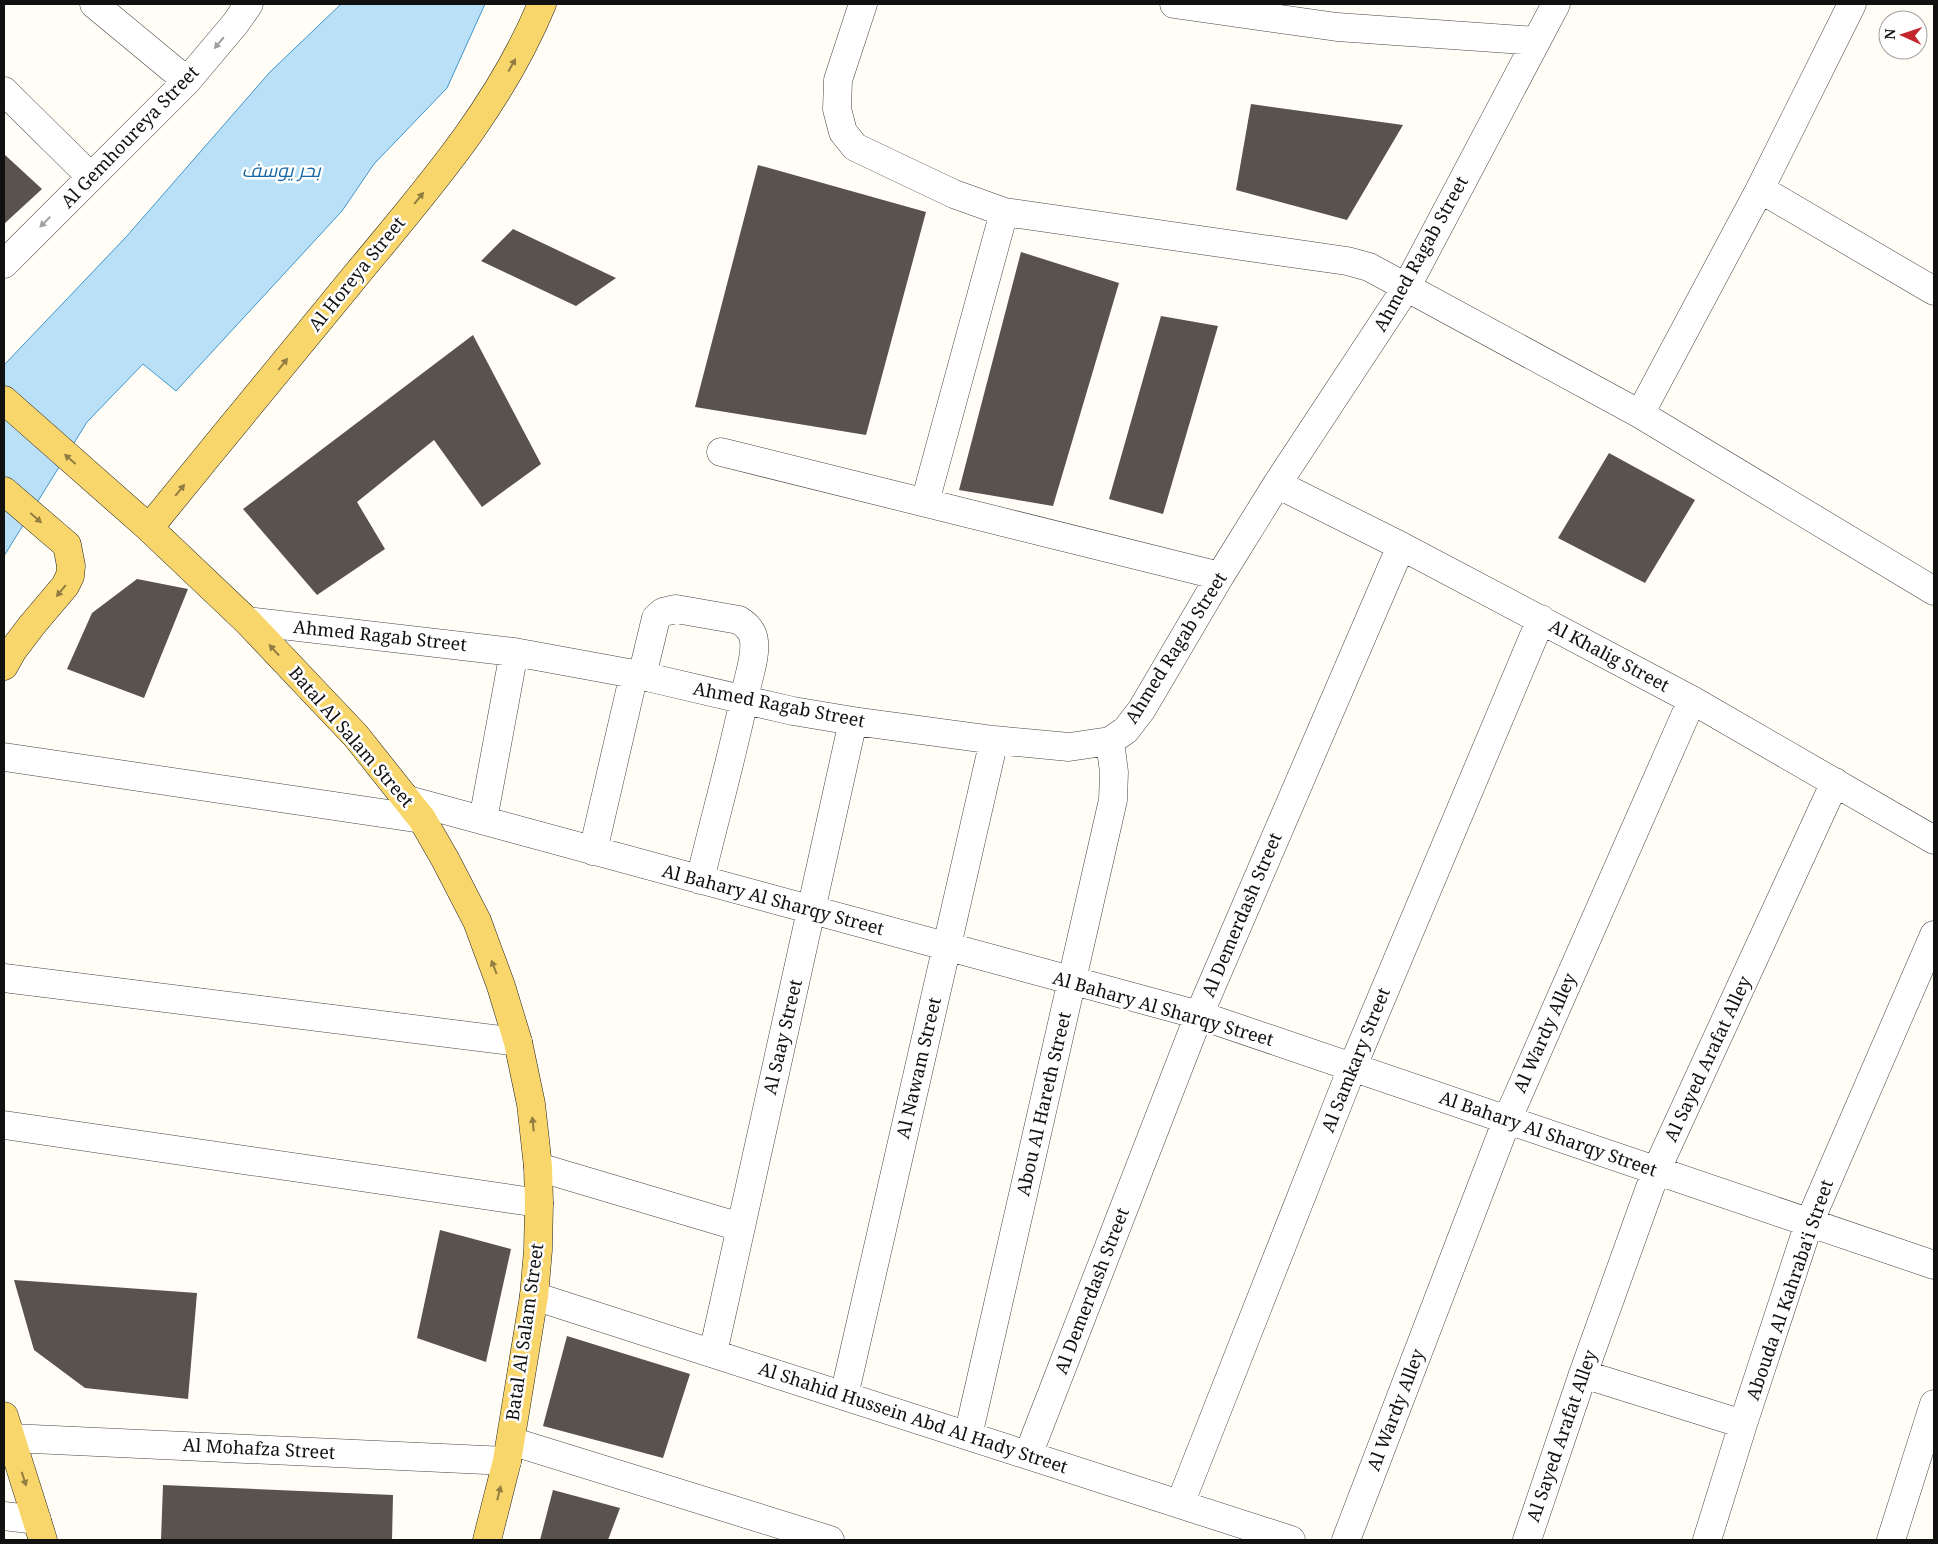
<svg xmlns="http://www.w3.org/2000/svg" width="1938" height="1544" font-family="'Noto Serif',Cairo,serif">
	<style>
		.water { fill: #b9e0f7; stroke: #3f96cf }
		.building { fill: #5a524d }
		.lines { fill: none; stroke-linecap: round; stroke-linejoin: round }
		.minor-casing { stroke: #444; stroke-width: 29 }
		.major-casing { stroke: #222; stroke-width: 29 }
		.minor { stroke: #fff; stroke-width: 28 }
		.major { stroke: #f9d66b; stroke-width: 28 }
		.oneway { fill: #a0a0a0 }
		.oneway2 { fill: #917d42 }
		.labels { text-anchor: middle; stroke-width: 5; stroke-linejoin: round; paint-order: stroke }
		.street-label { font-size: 18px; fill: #111; stroke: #fff }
		.water-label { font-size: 19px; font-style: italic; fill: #1768a6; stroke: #fff }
	</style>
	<rect width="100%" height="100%" fill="#fffdf5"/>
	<path class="water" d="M341,4H485L447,88L374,164L342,211L176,391L143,364L87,422L4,556V365L126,237L270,72Z"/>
	<path class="building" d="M1251,104L1403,125L1347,220L1236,190Z
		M4,154L42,189L4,224Z
		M758,165L926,212L866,435L695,407Z
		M513,229L616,278L576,306L481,261Z
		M1021,252L1119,283L1053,506L959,490Z
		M1161,316L1218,326L1163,514L1109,499Z
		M473,335L541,464L482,507L434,440L357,502L385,549L317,595L243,509Z
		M1609,453L1695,500L1645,583L1558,538Z
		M137,579L188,589L144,698L67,669L92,613Z
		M440,1230L511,1249L486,1362L417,1338Z
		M14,1280L197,1293L188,1399L85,1388L34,1350Z
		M567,1336L690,1374L663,1458L543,1426Z
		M163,1485L393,1495L392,1540H161Z
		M553,1490L620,1508L608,1540H540Z"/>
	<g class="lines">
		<g class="minor-casing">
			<path id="minor" d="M94,4L187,81
				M863,4L838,80L837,109L843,132L855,147L954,194L1004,212L1347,261L1369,267L1640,414L1934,591
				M1174,4L1337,27L1536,41
				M4,91L91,177
				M1760,189L1934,291
				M4,264L187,81L235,24L249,4
				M1640,414L1760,189L1852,4
				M721,452L1220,576
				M1277,484L1401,546L1692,700L1934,840
				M925,502L1004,212
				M247,621L514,652L634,674L793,711L853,721L994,740L1069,747L1110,741L1126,730L1142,709L1220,576L1277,484L1406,288L1556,4
				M642,676L656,618L663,612L676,609L739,620C747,625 753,631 754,641C756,656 749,675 746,690C733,754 715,817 700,880
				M4,757L422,819
				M408,800L1199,1015L1934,1265
				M483,820L514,652
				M593,851L634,674
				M4,978L518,1042
				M4,1125L539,1203
				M538,1167L740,1227
				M534,1296L1291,1540
				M713,1353L853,721
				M1583,1374L1743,1424
				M844,1396L994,740
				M968,1436L1113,800L1114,772L1110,741
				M11,1438L507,1461
				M511,1441L830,1540
				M1028,1455L1199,1015L1401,546
				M1180,1504L1352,1068L1541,619
				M4,1516L37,1520
				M1346,1540L1507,1120L1692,700
				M1527,1540L1583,1374L1656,1171L1835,782
				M1707,1540L1743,1424L1809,1223L1934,935
				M1891,1540L1934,1404"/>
		</g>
		<g class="major-casing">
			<path id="major" d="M4,400L149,528L247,621L356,736L422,819L445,859L477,921L501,986L518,1042L531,1104L538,1167L539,1203L538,1250L534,1296L507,1461L487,1540
				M4,491L67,545L71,566L70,576L65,586L32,625L13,650L4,666
				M149,528C218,443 288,358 357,274C428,188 499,108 542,4
				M4,1416L43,1540"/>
		</g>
		<use href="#minor" class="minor"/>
		<use href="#major" class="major"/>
	</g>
	<defs><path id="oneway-solid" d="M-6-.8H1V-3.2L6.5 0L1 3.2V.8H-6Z" transform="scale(1.25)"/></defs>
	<g class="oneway">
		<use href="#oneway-solid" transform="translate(219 43) rotate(130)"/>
		<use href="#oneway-solid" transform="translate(45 222) rotate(135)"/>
	</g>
	<g class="oneway2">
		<use href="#oneway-solid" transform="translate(512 65) rotate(-61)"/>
		<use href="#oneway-solid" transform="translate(419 198) rotate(-51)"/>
		<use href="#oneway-solid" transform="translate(283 364) rotate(-51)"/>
		<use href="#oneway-solid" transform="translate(70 459) rotate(-139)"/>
		<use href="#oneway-solid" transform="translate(180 490) rotate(-51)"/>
		<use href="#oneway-solid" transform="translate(36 518) rotate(41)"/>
		<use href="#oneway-solid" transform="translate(61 591) rotate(129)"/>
		<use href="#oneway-solid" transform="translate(274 650) rotate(-133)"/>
		<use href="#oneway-solid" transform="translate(494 967) rotate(-111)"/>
		<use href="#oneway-solid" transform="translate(533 1124) rotate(-96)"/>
		<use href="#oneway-solid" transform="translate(24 1479) rotate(72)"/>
		<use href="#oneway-solid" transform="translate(499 1493) rotate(-76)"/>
	</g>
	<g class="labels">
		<g class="street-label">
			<text transform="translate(130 137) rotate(-46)" y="6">Al Gemhoureya Street</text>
			<text transform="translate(1421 254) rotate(-61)" y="6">Ahmed Ragab Street</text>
			<text transform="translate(357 274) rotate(-51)" y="6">Al Horeya Street</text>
			<text transform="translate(380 636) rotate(6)" y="6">Ahmed Ragab Street</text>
			<text transform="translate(1176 648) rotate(-58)" y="6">Ahmed Ragab Street</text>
			<text transform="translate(1609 656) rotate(28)" y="6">Al Khalig Street</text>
			<text transform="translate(779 705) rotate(11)" y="6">Ahmed Ragab Street</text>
			<text transform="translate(351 737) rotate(49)" y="6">Batal Al Salam Street</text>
			<text transform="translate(773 900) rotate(15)" y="6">Al Bahary Al Sharqy Street</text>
			<text transform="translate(1242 915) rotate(-67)" y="6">Al Demerdash Street</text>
			<text transform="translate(1163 1009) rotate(16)" y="6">Al Bahary Al Sharqy Street</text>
			<text transform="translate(1545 1033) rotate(-66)" y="6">Al Wardy Alley</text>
			<text transform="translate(783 1037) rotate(-77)" y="6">Al Saay Street</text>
			<text transform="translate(1708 1059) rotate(-65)" y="6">Al Sayed Arafat Alley</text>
			<text transform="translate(1356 1060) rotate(-68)" y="6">Al Samkary Street</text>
			<text transform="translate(919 1068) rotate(-77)" y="6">Al Nawam Street</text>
			<text transform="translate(1044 1104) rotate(-77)" y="6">Abou Al Hareth Street</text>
			<text transform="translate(1548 1134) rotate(19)" y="6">Al Bahary Al Sharqy Street</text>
			<text transform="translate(1790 1290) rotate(-71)" y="6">Abouda Al Kahraba'i Street</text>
			<text transform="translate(1092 1291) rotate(-69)" y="6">Al Demerdash Street</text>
			<text transform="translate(525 1332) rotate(-82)" y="6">Batal Al Salam Street</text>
			<text transform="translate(1396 1410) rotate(-69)" y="6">Al Wardy Alley</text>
			<text transform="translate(913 1418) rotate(18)" y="6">Al Shahid Hussein Abd Al Hady Street</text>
			<text transform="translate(1562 1436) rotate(-71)" y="6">Al Sayed Arafat Alley</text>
			<text transform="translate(259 1449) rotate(3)" y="6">Al Mohafza Street</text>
		</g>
		<g class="water-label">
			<text x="281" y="177">بحر يوسف</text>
		</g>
	</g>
	<rect width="1938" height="1544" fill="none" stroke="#111111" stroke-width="10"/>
	<g transform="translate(1903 35) rotate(273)"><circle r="24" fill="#ffffff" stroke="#a0a0a0"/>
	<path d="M0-4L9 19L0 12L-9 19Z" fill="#c4262e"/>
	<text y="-8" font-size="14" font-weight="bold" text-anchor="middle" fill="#111111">N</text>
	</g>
</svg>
